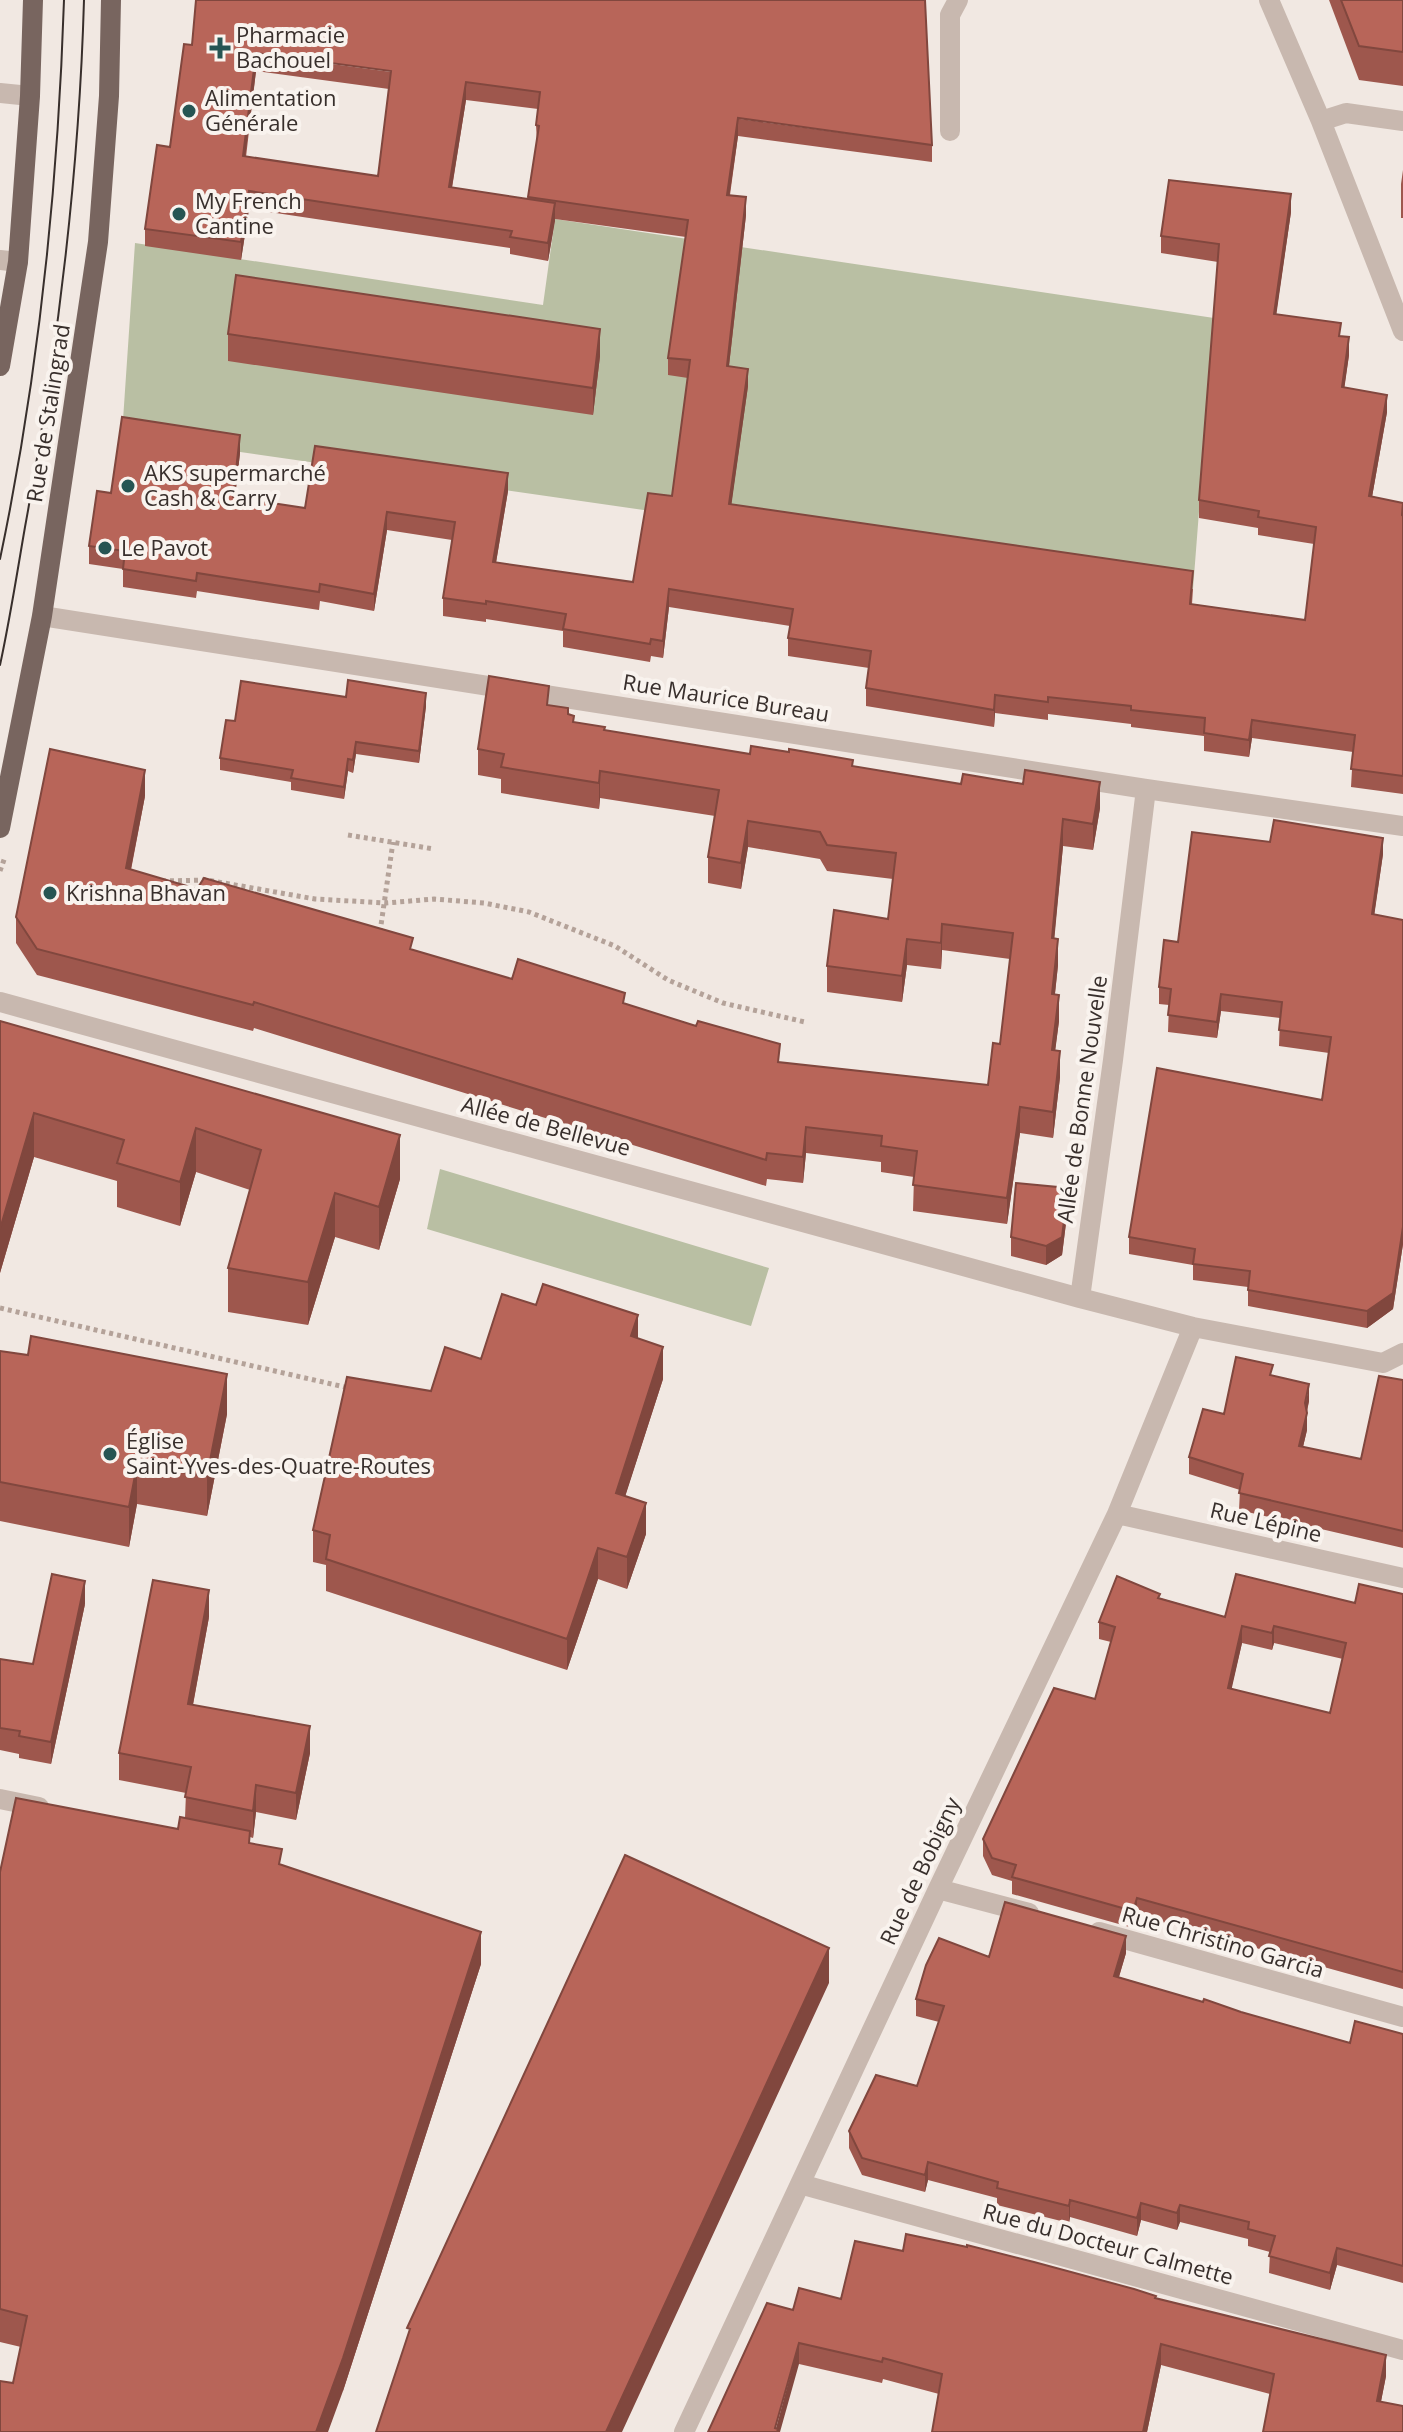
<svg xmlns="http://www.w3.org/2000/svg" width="1403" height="2432" font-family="'Open Sans',sans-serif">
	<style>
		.green { fill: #b9bfa3 }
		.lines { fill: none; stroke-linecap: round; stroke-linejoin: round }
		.path { stroke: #b4a299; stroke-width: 5; stroke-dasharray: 4 4; stroke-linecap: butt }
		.service { stroke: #c8b8af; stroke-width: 20 }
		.minor { stroke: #c8b8af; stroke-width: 20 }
		.primary { stroke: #78655f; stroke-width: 20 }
		.tram { stroke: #382f2c; stroke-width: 2 }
		.wall { fill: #9e574d; fill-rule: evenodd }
		.shaded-wall { fill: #81473e }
		.building { fill: #b86559; stroke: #81473e; stroke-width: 2; fill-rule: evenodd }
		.poi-dot { fill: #265553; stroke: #f9f3ee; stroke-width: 3 }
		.labels { text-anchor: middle; stroke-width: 8; stroke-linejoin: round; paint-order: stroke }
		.poi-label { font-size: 22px; fill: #382f2c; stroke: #f9f3ee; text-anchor: start }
		.street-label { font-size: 22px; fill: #382f2c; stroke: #f9f3ee }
	</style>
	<rect width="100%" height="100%" fill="#f1e8e2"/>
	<path class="green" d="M555,219L1214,318L1193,589L122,435L135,243L543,305Z
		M440,1169L769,1268L751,1326L427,1229Z"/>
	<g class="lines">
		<path class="path" d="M348,835L434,849
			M0,871L5,857
			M162,881L207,880L315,899L386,903L434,899L484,903L529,912L615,946L668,980L723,1003L805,1022
			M380,932L393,842
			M0,1308L349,1388"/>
		<path class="service" d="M0,93L30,96
			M950,131V15L958,0
			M0,260L18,262"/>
		<path class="minor" d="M1269,0L1321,121L1403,331
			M1321,121L1346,113L1403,121
			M42,616L1146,789L1403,826
			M1146,789L1113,1060L1080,1298L1193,1327L1383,1363L1403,1353
			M0,1002L1080,1298
			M1117,1514L1403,1578
			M0,1799L39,1807
			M938,1889L1029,1913
			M1099,1932L1403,2017
			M800,2184L1403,2350
			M684,2432L938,1889L1117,1514L1193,1327"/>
		<path class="primary" d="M0,366L18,262L30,96L33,0
			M0,828L42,616L98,242L109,96L111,0"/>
		<path class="tram" d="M0,559C38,378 58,184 64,0
			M0,665C10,619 17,573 25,527C57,353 79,177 84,0"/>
	</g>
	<path class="wall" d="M1329,0H1403V86L1359,80Z
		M184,44L932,145V162L738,136L730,195L746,215L729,366L748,386L731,505L1193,589L1192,604L1305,620L1314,544L1258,535V528L1199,518V500L1218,262L1161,253V236L1291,212L1276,314L1341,336L1349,355L1344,388L1387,412L1372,497L1403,503V794L1351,787L1353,752L1252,738L1249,757L1204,751V736L1131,727V724L1048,714V720L995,713L994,727L866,706V688L869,668L788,656V638L790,626L669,607L663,658L651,656L650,662L563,647V631L486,619V622L443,616V598L452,540L387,530L374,611L320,601L319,610L197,591L196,598L123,587V569L89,564V546L111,493L240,453L235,497L305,508L508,491L496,563L633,582L672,496L688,378L668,375V358L686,237L555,219L548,261L510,254V248L249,209L241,260L145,246V229L170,147ZM256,71L389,89L378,176L246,157ZM466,100L538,109L536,125L537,143L528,199L452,188Z
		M1403,170V218H1401V184Z
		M228,334L600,356L593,415L228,361Z
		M346,697L426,706L419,763L356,754L353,773L348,771L344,799L291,790V782L220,770V758L235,721Z
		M549,705L568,714L574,722L605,730L750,754L853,767L1100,808L1093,850L1063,846L1054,938L1058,965L1055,994L1059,1021L1055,1050L1060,1077L1053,1138L1020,1133L1007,1224L913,1211L914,1177L881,1172V1162L806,1153L803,1183L767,1179L766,1186L254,1028L253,1031L37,975L16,943V917L145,796L131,870L512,979L625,1004L780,1062L988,1085L1000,1044L1010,959L942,950L941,969L907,965L902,1002L827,992V966L888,919L893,879L827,871L820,859L748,847L741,889L708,883V857L715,816L600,798L599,809L501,793V779L478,775V749Z
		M1270,842L1383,854L1374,915L1403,920V1244L1393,1309L1367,1328L1248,1306V1287L1193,1280V1265L1129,1254V1237L1322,1100L1329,1053L1279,1046L1280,1018L1221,1011L1217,1038L1168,1032L1169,1005L1159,1004V987L1178,942Z
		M0,1021L400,1179L379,1250L335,1237L308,1325L228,1312V1268L250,1190L196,1172L180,1226L117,1207V1181L34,1157L0,1273Z
		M1068,1207L1062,1255L1046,1265L1011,1256V1237Z
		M638,1339L663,1379L625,1496L646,1534L627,1589L598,1579L567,1670L326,1591V1565L313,1562V1530L431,1391L481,1359Z
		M0,1351L227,1414L207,1516L137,1504L129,1547L0,1521Z
		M1273,1376L1309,1401L1307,1412V1430L1303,1447L1361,1459L1403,1380V1548L1239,1510L1240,1490L1189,1474V1457L1224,1414Z
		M1403,1594V1989L1137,1915L1133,1928L1012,1894V1881L992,1875L983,1856V1839L1095,1699L1111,1642L1099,1639V1622L1160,1598L1225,1617L1355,1603ZM1242,1643L1272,1650L1274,1643L1343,1659L1330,1713L1231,1689Z
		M85,1604L51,1764L19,1758V1754L0,1750V1659L33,1664Z
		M209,1617L193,1705L310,1753L296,1820L256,1812L253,1838L250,1837V1843L282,1865L481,1964L343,2391L13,2383L21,2347L0,2342V1872L178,1829L185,1818L186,1793L119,1780V1753Z
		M1126,1953L1119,1977L1203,2002L1350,2043L1403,2034V2283L1337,2265L1330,2290L1269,2273L1270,2252L1248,2246V2239L1180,2222L1177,2230L1141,2220L1137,2236L1070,2217L1069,2223L997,2205V2198L928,2180L925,2192L862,2175L849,2148V2131L917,2086L939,2022L916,2016V1999L989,1957Z
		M903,2251L1156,2298L1386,2376L1381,2401L1270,2394L1161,2365L1147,2432H932L939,2394L883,2379L882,2383L799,2364L793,2310L841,2299Z"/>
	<path class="shaded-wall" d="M256,53V71L243,174V156Z
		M466,82V100L449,205V187Z
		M738,118V136L727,212V195Z
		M249,191V209L241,260V242Z
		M1291,194V212L1274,331V314Z
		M746,197V215L727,383V366Z
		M555,203V221L548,261V243Z
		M600,329V356L593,415V388Z
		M1349,337V355L1342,405V387Z
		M748,369V386L729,522V504Z
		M1387,395V412L1369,514V496Z
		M240,435V453L233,515V497Z
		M508,473V491L493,580V562Z
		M387,512V530L374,611V594Z
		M669,589V607L663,658V641Z
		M426,693V706L419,763V751Z
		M995,695V713L994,727V710Z
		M1252,720V738L1249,757V740Z
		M356,742V754L353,773V760Z
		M348,759V771L344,799V787Z
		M145,770V796L126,894V868Z
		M600,771V798L599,809V783Z
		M1100,782V808L1093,850V824Z
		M1063,819V846L1052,964V938Z
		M748,821V847L741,889V863Z
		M1383,838V854L1372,931V914Z
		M942,924V950L941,969V943Z
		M907,939V965L902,1002V976Z
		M1058,939V965L1052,1020V994Z
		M1221,994V1011L1217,1038V1022Z
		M1059,995V1021L1052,1076V1050Z
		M1060,1051V1077L1053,1138V1112Z
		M1020,1107V1133L1007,1224V1198Z
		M34,1113V1157L0,1273V1229Z
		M806,1127V1153L803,1183V1157Z
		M196,1128V1172L180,1226V1182Z
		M400,1135V1179L379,1250V1207Z
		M1068,1188V1207L1062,1255L1046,1265V1246Z
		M335,1193V1237L308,1325V1282Z
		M1403,1227V1244L1393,1309L1367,1328V1311Z
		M638,1315V1347L631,1336Z
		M663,1347V1379L616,1525V1493Z
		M227,1374V1414L207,1516V1476Z
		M1309,1384V1401L1305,1418L1307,1413V1430L1299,1463V1446Z
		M137,1465V1504L129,1547V1507Z
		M646,1503V1534L627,1589V1557Z
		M598,1548V1579L567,1670V1639Z
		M85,1581V1604L51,1764V1742Z
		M209,1590V1617L188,1731V1704Z
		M1242,1626V1643L1228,1705V1688Z
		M1274,1626V1643L1272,1650V1633Z
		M310,1726V1753L296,1820V1793Z
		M256,1785V1812L253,1838V1811Z
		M1137,1898V1915L1133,1928V1911Z
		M481,1932V1964L343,2391L328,2432H316Z
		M1126,1936V1953L1114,1993V1976Z
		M829,1948V1983L622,2432H606Z
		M928,2162V2180L925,2192V2175Z
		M1070,2200V2217L1069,2223V2206Z
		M1141,2203V2220L1137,2236V2218Z
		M1180,2205V2222L1177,2230V2213Z
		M1337,2248V2265L1330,2290V2273Z
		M799,2343V2364L780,2432H775Z
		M1161,2344V2365L1147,2432H1143Z
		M1386,2355V2376L1377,2422V2401Z"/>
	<path class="building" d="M196,0H925L932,145L738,118L727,195L746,197L727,366L748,369L729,504L1193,571L1190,604L1305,620L1316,527L1258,517L1259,511L1199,500L1219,244L1161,236L1169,180L1291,194L1274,314L1341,323L1339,336L1349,337L1342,387L1387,395L1369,496L1403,503L1402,515L1403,516V776L1351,769L1355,735L1252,720L1249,740L1204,733L1205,718L1131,710V706L1048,697V702L995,695L994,710L866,688L871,651L788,638L793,609L669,589L663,641L651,639L650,644L563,629L566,614L486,601V604L443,598L455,522L387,512L374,594L320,584L319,592L197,573L196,581L123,569L125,551L89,546L97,491L111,493L122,417L240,435L233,497L305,508L315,446L508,473L493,562L633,582L648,493L672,496L690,360L668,358L688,220L528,197L539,126L536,125L540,92L466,82L449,187L555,203L548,243L510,237L512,231L249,191L241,242L145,229L157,145L170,147L184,44L192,45ZM256,53L391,71L378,176L243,156Z
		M1341,0H1403V52L1359,46Z
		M236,275L600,329L593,388L228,334Z
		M489,676L549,686L547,705L568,708V714L574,716L573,722L605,727L604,730L750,754L751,746L789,752V749L853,760L852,766L961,784L963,774L1023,784L1025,770L1100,782L1093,824L1063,819L1052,938L1058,939L1052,994L1059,995L1052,1050L1060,1051L1053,1112L1020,1107L1007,1198L913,1185L917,1151L881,1146L882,1136L806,1127L803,1157L767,1153L766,1160L254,1002L253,1005L37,949L16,917L50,749L145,770L126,868L197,889L204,878L413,938L410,949L512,979L518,959L625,993L623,1003L696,1026L698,1021L780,1044L778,1062L988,1085L993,1043L1000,1044L1013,933L942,924L941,943L907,939L902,976L827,966L834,910L888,919L896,853L827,845L820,832L748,821L741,863L708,857L719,790L600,771L599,783L501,767L504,754L478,749Z
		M348,680L426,693L419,751L356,742L353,760L348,759L344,787L291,778L293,770L220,758L226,720L235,721L241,681L346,697Z
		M1274,820L1383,838L1372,914L1403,920V1227L1393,1293L1367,1311L1248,1290L1250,1271L1193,1264L1195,1249L1129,1237L1157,1068L1322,1100L1331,1037L1279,1030L1282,1002L1221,994L1217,1022L1168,1015L1171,989L1159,987L1164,940L1178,942L1192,832L1270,842Z
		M0,1021L400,1135L379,1207L335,1193L308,1282L228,1268L261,1150L196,1128L180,1182L117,1163L124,1140L34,1113L0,1229Z
		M1016,1183L1068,1188L1062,1237L1046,1246L1011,1237Z
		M543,1284L638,1315L631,1336L663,1347L616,1493L646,1503L627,1557L598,1548L567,1639L326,1559L330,1535L313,1530L347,1377L431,1391L445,1347L481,1359L502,1294L536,1305Z
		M31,1336L227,1374L207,1476L137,1465L129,1507L0,1482V1351L28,1355Z
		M1236,1357L1273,1365L1270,1375L1309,1384L1305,1403L1307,1413L1299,1446L1361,1459L1379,1376L1403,1380V1531L1239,1493L1243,1474L1189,1457L1203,1409L1224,1414Z
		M52,1574L85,1581L51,1742L19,1736L20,1731L0,1728V1659L33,1664Z
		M1236,1574L1355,1603L1359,1584L1403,1594V1972L1137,1898L1133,1911L1012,1877L1016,1865L992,1858L983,1839L1054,1688L1095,1699L1115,1627L1099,1622L1117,1576L1160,1594L1158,1598L1225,1617ZM1242,1626L1272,1633L1274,1626L1346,1643L1330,1713L1228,1688Z
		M153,1580L209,1590L188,1704L310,1726L296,1793L256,1785L253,1811L185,1797L191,1767L119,1753Z
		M16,1798L178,1829L180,1817L250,1831L249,1843L282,1849L279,1864L481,1932L343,2358L316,2432H0V2381L13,2383L27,2316L0,2309V1872Z
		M625,1855L829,1948L606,2432H376L410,2329L407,2328Z
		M1005,1902L1126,1936L1114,1976L1203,2002L1204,1999L1241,2012L1350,2043L1355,2021L1403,2034V2266L1337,2248L1330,2273L1269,2256L1275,2236L1248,2229L1249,2222L1180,2205L1177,2213L1141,2203L1137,2218L1070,2200L1069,2206L997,2188L998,2182L928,2162L925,2175L862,2158L849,2131L876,2075L917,2086L944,2006L916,1999L926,1965L939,1938L989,1957Z
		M906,2234L967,2247V2245L1034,2262L1134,2289L1156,2296L1155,2298L1386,2355L1377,2401L1403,2406V2432H1263L1274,2374L1161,2344L1143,2432H932L942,2374L883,2358L882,2362L799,2343L775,2428L778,2429L777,2432H708L767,2303L793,2310L799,2288L841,2299L855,2241L903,2251Z"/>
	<g class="poi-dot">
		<path d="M216 36h8v8h8v8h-8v8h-8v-8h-8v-8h8z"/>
		<circle cx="189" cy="111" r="8"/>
		<circle cx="179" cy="214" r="8"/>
		<circle cx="128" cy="486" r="8"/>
		<circle cx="105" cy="548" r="8"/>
		<circle cx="50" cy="893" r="8"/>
		<circle cx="110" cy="1454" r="8"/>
	</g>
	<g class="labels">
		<g class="poi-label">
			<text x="236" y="43">Pharmacie<tspan x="236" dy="25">Bachouel</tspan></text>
			<text x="205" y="106">Alimentation<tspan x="205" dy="25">Générale</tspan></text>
			<text x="195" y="209">My French<tspan x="195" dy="25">Cantine</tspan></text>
			<text x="144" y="481">AKS supermarché<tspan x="144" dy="25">Cash &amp; Carry</tspan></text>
			<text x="121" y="556">Le Pavot</text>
			<text x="66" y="901">Krishna Bhavan</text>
			<text x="126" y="1449">Église<tspan x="126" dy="25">Saint-Yves-des-Quatre-Routes</tspan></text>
		</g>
		<g class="street-label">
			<text transform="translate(48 413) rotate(-81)" y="8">Rue de Stalingrad</text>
			<text transform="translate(726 698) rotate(9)" y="8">Rue Maurice Bureau</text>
			<text transform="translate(1082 1099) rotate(-82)" y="8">Allée de Bonne Nouvelle</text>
			<text transform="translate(546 1126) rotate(15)" y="8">Allée de Bellevue</text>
			<text transform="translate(1266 1522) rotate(13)" y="8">Rue Lépine</text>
			<text transform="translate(920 1871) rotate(-65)" y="8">Rue de Bobigny</text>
			<text transform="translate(1223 1942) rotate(16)" y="8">Rue Christino Garcia</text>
			<text transform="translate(1108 2244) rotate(15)" y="8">Rue du Docteur Calmette</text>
		</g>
	</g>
</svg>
